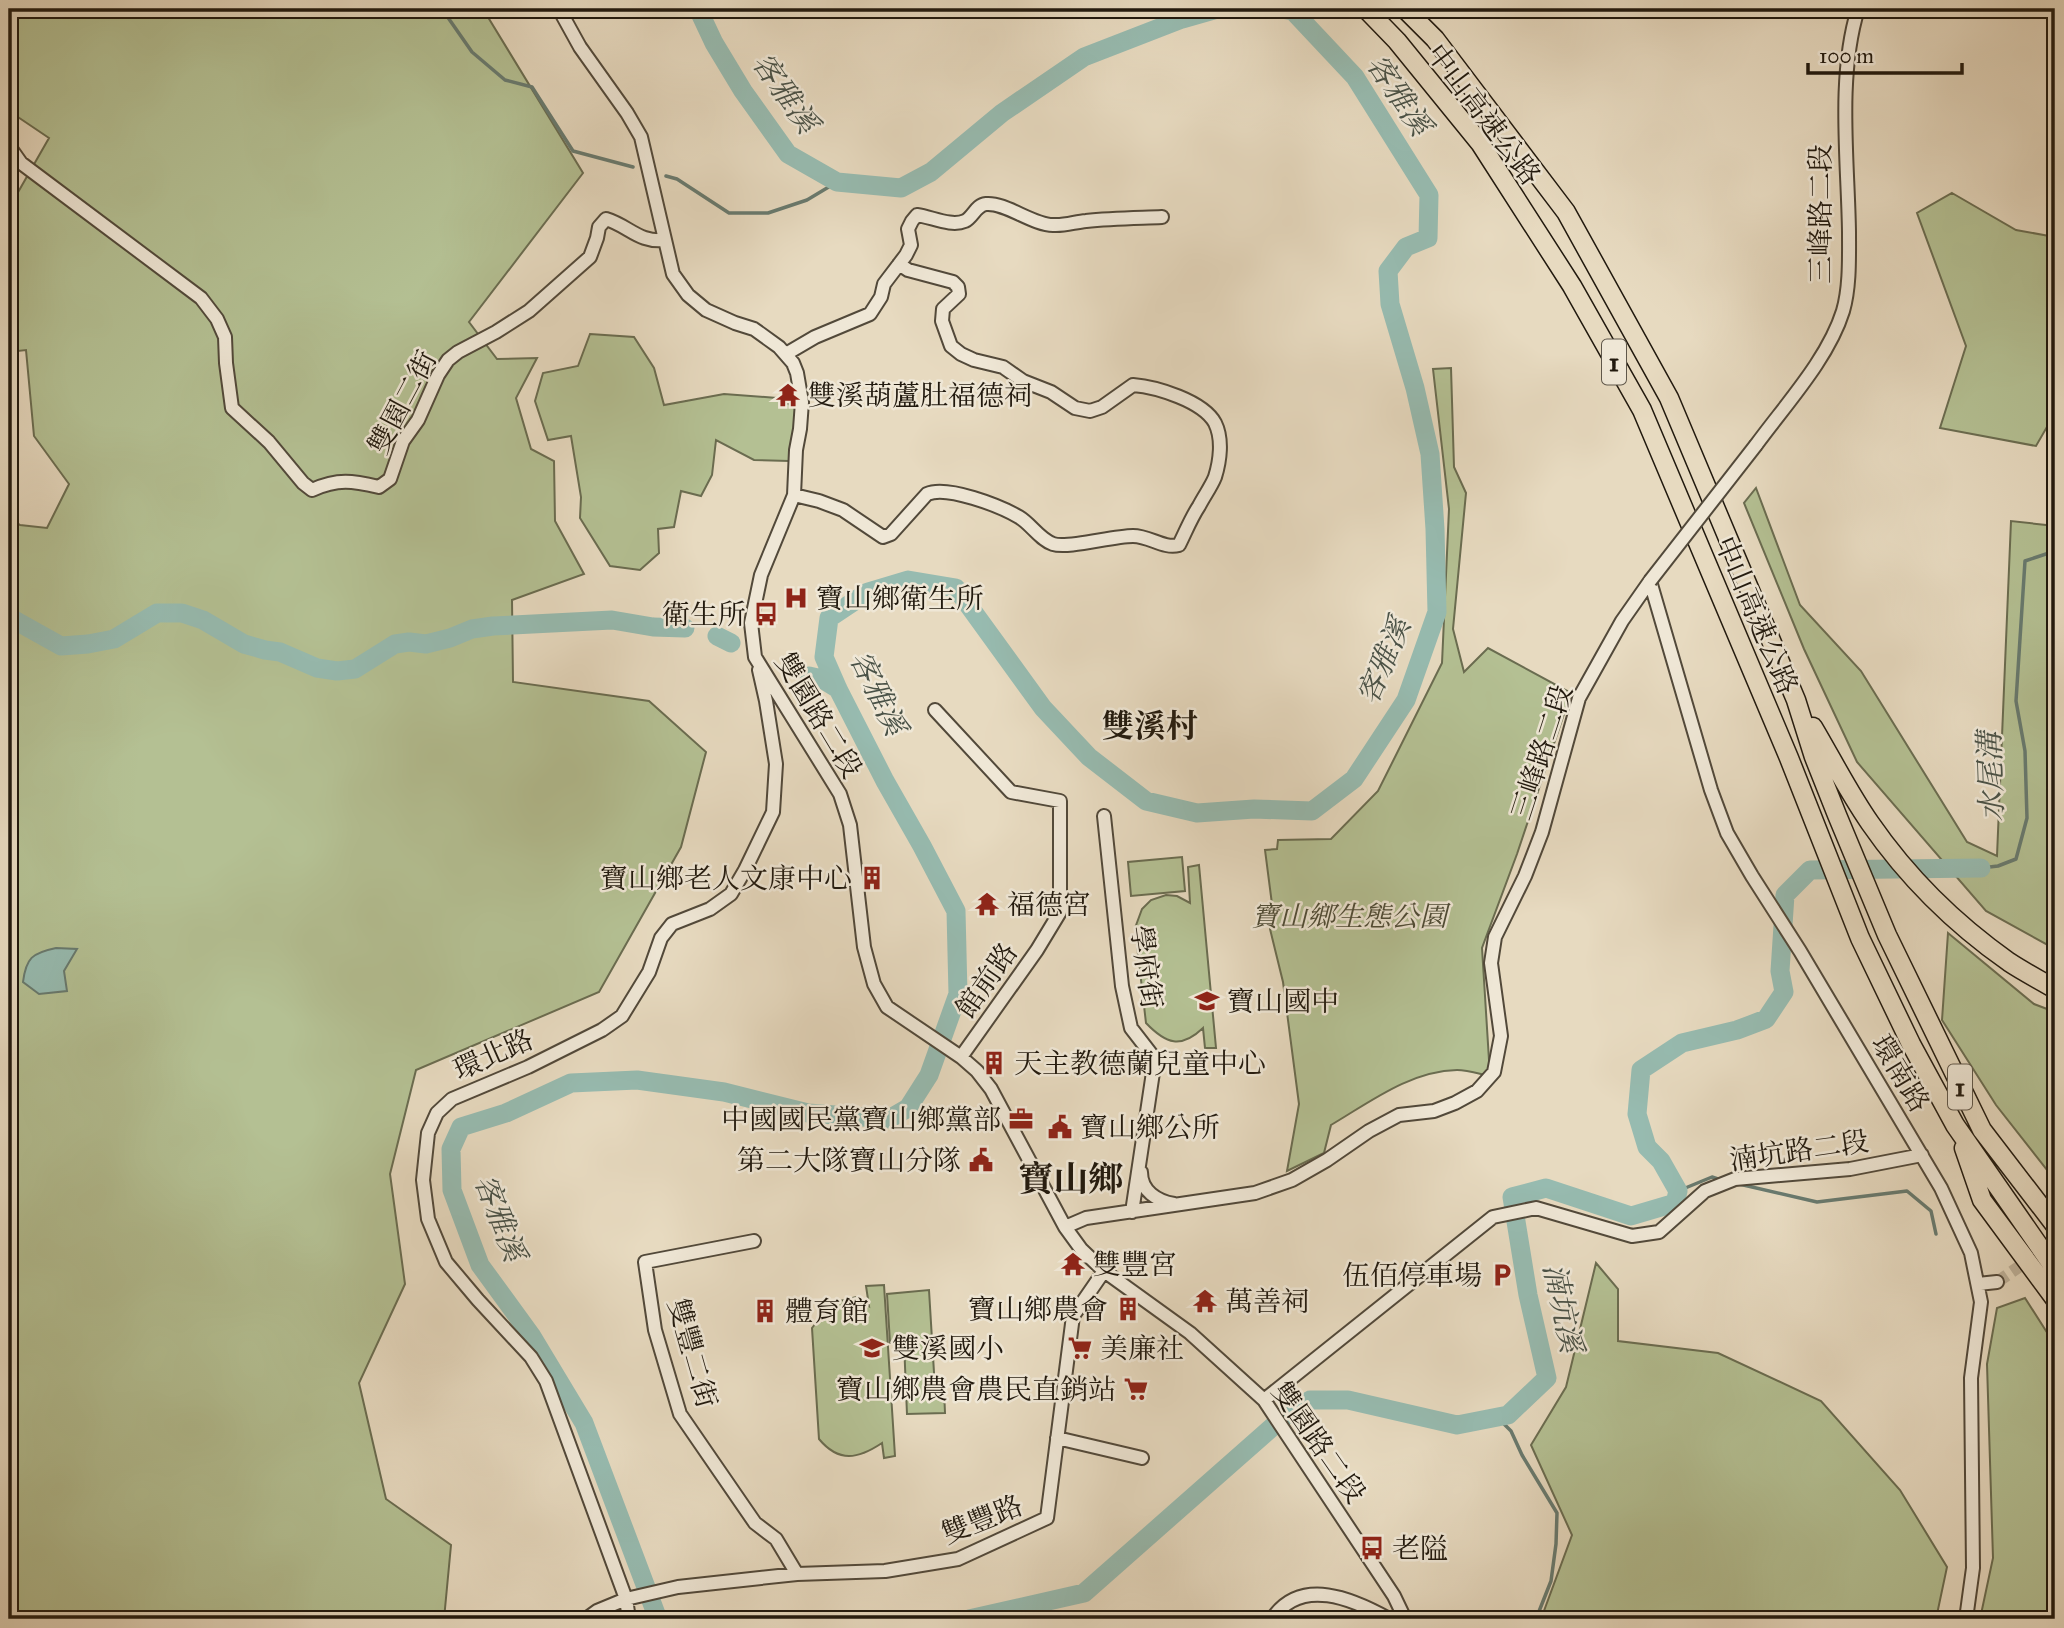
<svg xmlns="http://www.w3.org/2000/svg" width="2064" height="1628" font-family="'IM FELL Great Primer','Noto Serif TC',serif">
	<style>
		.green { fill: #b4c093; stroke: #6a6c50; stroke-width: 2 }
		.water { fill: #97bbb0; stroke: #687a6f; stroke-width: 2 }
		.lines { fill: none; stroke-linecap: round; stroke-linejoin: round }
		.stream { stroke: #687a6f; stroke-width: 3.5 }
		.river { stroke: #97bbb0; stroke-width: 19 }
		.minor-tunnel { stroke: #bfb39c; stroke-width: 12; stroke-dasharray: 12 6; stroke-linecap: butt }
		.minor-casing { stroke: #52493a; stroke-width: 16 }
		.highway-casing { stroke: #21190e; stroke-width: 21 }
		.minor { stroke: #efe7d6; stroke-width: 12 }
		.highway { stroke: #e7dac0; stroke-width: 18 }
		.minor-bridge-casing { stroke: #52493a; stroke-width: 16; stroke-linecap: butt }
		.minor-bridge { stroke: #efe7d6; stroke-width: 12 }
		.labels { text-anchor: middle; stroke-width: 5; stroke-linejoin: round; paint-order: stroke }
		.shield { fill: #efe7d6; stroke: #5f574a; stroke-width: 2 }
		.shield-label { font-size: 26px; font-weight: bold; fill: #21190e }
		.street-label { font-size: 28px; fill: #21190e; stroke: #efe7d6 }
		.poi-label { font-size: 28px; fill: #21190e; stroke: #efe7d6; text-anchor: start }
		.park-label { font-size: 28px; font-style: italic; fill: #4d4b36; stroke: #efe7d6 }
		.water-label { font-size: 30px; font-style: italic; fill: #4a5247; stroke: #efe7d6 }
		.quarter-label { font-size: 32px; font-weight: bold; fill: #21190e; stroke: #efe7d6 }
		.district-label { font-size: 35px; font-weight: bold; fill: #21190e; stroke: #efe7d6 }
	</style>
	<rect width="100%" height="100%" fill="#e7dac0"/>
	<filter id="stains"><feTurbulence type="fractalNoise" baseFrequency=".00286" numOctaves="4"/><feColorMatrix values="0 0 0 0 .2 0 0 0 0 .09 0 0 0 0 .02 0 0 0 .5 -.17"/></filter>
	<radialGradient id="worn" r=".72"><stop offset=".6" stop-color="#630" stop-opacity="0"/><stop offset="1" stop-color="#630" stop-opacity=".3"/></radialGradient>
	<path class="green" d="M9,9H483L583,173L469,322L497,359L537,358L516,398L531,449L554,461L555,521L584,574L512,600L513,682L649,701L706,752L681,847L599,992L416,1070L390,1174L405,1284L359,1383L386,1499L451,1545L444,1619H389L284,1615L282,1619H9V517L20,525L47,528L69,484L34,436L26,350L9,352V199L17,194L49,138L9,111Z
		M1952,193L2016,230L2055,237V413L2036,446L1940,428L1966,346L1917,213Z
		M590,334L634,337L654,368L664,405L724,394L777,398L798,409L789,461L754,460L716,440L712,475L701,496L681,491L674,527L658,529L659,553L640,570L610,566L580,518L581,497L571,436L548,440L535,401L543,373L578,366Z
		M1451,368L1454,467L1466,493L1453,629L1464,672L1488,648L1571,693L1517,854L1482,948L1490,1076C1480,1074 1468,1070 1457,1070C1410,1071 1370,1102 1331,1125L1324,1153L1287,1171L1299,1104L1283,982L1270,929L1272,904L1265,850L1277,849L1278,840L1331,839L1378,791L1442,663L1449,509L1433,369Z
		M1756,488L1800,605L1861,671L1967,842L1997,856L2011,521L2055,526V949L1986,911L1857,762L1804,649L1744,503Z
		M1182,857L1185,891L1131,896L1128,862Z
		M1199,865L1216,1048H1205L1203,1028C1181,1049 1166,1044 1146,1023L1135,928L1142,909L1151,900L1166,895L1177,896L1190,903L1188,867Z
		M1948,933L2034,1004L2055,1012V1180L1996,1105L1942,1020Z
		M1596,1263L1618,1289V1341L1718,1353L1821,1401L1900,1490L1947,1567L1936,1619H1541L1572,1535L1531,1445L1566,1387Z
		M884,1285L895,1456L884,1458L882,1443C858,1459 839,1463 819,1439L812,1328L832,1303L856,1297L869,1306L866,1286Z
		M929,1290L935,1389H944L945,1413L907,1414L904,1342L890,1343L887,1294Z
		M2025,1298L2055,1345V1619H1980L1993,1558L1987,1364L1997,1308Z"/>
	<path class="water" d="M56,948L77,949L64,971L67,991L39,994L23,982C26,958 32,953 56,948Z"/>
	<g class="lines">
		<path class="stream" d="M442,9L472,52L505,80L532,87L573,151L633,167
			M666,176L677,179L729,213H768L807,200L837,182
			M1981,868L1998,866L2016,859L2027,818L2025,751L2016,701L2025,561L2055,551
			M1739,1184L1817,1202L1907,1191L1931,1211L1936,1234
			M1678,1191L1712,1177L1721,1180
			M1497,1417L1511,1431L1522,1455L1557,1513L1556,1544L1551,1581L1536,1619"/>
		<path class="river" d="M698,9L714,43L743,91L788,154L837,182L901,188L931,172L1002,113L1084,57L1182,19L1217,9
			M9,617L61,646L88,644L114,639L157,613H182L203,620L244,644L265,650L280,652L317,668L337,671L355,669L395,644L409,642L426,644L450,638L472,629L493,626L612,620L653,627L685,628
			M717,636L731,643
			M809,676L822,679L838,689
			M658,1619L584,1423L531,1335L480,1265L452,1190L451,1149L461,1127L506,1113L571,1083L637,1080L724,1092L808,1113L889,1119L908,1108L929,1075L958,994L956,911L922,846L885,781L838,689L824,657L829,618L868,592L908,580L956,588L1043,708L1089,757L1146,801L1197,813L1254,809L1312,811L1354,779L1406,700L1437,612L1435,529L1430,454L1415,388L1390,304L1388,271L1406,247L1428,238L1429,195L1355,77L1293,11L1281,9
			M969,1619L1084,1593L1287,1414L1310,1400H1348L1457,1425L1508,1415L1547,1378L1528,1295L1512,1197L1546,1188L1631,1216L1675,1203L1678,1191L1661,1161L1647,1147L1637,1114L1641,1070L1682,1043L1737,1030L1766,1019L1784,992L1780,971L1785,895L1810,870L1981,868"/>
		<path class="minor-tunnel" d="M1997,1282L2055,1242"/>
		<g class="minor-casing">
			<path id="minor" d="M559,9L580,47L627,113L641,137L673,274L688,295L706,310L735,323L754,329L779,347L793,363L797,373L802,402L800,429L796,450L794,495L761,575L751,623L755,657L840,794L850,825L864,947L874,984L887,1007L961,1057L977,1071L991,1089L1065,1227L1081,1249L1104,1271L1190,1333L1264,1400L1394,1596L1405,1619
				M9,146L21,163L201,298L217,319L225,337L226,363L232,408L269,442L303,483L312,490C338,478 353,481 379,487L390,479L403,441L418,420L438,375L448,360L458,352L496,332L529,311L590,257L597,238L599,227L606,219C629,226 639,243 665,240
				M786,354L815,337L870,314L881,297L884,284L906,255L911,245L908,229L912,221L917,215C932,217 951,227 965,221C973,217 976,205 986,204C1005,202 1033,225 1053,225C1064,226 1075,222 1086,221C1111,218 1137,218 1162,217
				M1756,445C1786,404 1828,359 1843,311C1850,287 1849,257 1849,232C1848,161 1837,77 1858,9
				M794,495L819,501L843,510L883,537L891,534L927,494C947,485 1000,506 1019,517C1031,524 1039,539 1053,544C1068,549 1112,536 1133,536C1150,536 1163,549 1179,545C1186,531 1191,518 1199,506C1204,496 1211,487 1215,477C1220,461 1223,439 1215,423C1203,401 1157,387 1133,385L1102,407L1090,411L1075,408L1051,392L1023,381L1003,367L974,360L961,354L951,346L942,321L943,309L959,294L958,287L953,282L908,270L899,264
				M1650,581L1711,790L1727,833L1752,876L1800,951L1941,1188L1971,1253L1981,1302L1971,1378L1973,1568L1966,1619
				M935,710L1011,792L1060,801V912L1037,950L961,1057
				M1104,816L1122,986L1131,1028L1155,1059L1132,1212
				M1141,1172C1141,1191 1157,1201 1174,1204
				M1065,1227L1086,1218L1255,1193L1292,1180L1327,1160L1369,1131L1399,1115L1434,1111L1455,1103L1477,1091L1494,1072L1501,1036L1491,963L1495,937L1525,876L1542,832L1579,698L1622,621L1650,581
				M754,1241L645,1262L655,1330L680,1414L755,1523L776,1539L797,1574
				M1978,1284L1997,1282
				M1264,1400L1493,1217L1536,1208L1632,1236L1659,1232L1705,1191L1735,1179L1850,1169L1922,1155
				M1057,1438L1142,1458
				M586,1619L597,1611L626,1599L678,1587L797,1574L885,1571L958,1559L1047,1518L1073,1316L1104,1271
				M629,1619L626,1599L546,1381L531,1357L478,1300L446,1262L428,1219L423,1180L428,1133L437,1113L452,1099L528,1067L602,1030L622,1016L649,972L661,938L672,924L710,909L731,894L745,870L773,812L776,764L766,701L759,670
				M1272,1619C1301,1576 1353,1599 1389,1619"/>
		</g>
		<g class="highway-casing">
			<path id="highway" d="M1366,9L1397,41L1480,143L1572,286L1642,410L1789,758L1860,938L1911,1044L1955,1125L2055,1269
				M1405,9L1435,39L1566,212L1669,398L1796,700L1814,757L1837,815L1887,935L1982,1130L2055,1225
				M1813,727C1832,759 1849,793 1870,823C1908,878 1955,924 2009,962C2024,972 2040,980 2055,989
				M1964,1148L1982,1200L2055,1299"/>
		</g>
		<use href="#minor" class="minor"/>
		<use href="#highway" class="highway"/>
		<g class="minor-bridge-casing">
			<path id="minor-bridge" d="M1650,581L1756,445"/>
		</g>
		<use href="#minor-bridge" class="minor-bridge"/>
	</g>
	<defs>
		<g id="temple-bare" transform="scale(1.89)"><path d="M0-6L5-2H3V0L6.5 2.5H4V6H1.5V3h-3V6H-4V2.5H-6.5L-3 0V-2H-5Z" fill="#8f2418" stroke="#efe7d6" stroke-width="2.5" paint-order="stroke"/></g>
		<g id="hospital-bare" transform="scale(1.89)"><path d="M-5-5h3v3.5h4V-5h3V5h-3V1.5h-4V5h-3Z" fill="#8f2418" stroke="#efe7d6" stroke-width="2.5" paint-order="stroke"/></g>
		<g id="bus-bare" transform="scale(1.89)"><path d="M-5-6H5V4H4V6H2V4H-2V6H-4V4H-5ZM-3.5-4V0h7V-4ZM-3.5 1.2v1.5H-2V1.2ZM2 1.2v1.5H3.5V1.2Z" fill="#8f2418" stroke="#efe7d6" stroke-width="2.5" paint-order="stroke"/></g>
		<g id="building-bare" transform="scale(1.89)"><path d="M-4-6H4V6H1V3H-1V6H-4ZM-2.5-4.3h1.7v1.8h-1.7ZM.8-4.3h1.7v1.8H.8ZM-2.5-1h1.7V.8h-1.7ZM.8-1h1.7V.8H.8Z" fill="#8f2418" stroke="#efe7d6" stroke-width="2.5" paint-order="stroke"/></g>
		<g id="school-bare" transform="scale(1.89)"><path d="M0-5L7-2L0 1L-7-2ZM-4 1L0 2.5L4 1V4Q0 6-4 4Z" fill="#8f2418" stroke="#efe7d6" stroke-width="2.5" paint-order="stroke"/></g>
		<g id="office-bare" transform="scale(1.89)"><path d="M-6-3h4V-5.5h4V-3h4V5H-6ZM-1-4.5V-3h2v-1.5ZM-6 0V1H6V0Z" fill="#8f2418" stroke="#efe7d6" stroke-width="2.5" paint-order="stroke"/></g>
		<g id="civic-bare" transform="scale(1.89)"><path d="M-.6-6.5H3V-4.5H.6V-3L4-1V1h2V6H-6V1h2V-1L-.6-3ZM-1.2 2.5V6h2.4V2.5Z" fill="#8f2418" stroke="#efe7d6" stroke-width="2.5" paint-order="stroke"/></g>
		<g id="parking-bare" transform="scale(1.89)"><path d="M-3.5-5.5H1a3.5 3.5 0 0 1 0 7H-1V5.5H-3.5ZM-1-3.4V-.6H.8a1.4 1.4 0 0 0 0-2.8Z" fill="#8f2418" stroke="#efe7d6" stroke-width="2.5" paint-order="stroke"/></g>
		<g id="supermarket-bare" transform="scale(1.89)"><path d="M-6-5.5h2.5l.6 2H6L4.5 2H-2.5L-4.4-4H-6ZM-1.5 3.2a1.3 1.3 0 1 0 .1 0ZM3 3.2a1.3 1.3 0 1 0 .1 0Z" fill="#8f2418" stroke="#efe7d6" stroke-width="2.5" paint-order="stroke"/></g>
	</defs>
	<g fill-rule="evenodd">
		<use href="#temple-bare" x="788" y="395"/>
		<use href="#hospital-bare" x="796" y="598"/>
		<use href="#bus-bare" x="766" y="614"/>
		<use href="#building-bare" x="872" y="878"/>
		<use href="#temple-bare" x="987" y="904"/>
		<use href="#school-bare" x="1207" y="1001"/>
		<use href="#building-bare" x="994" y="1063"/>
		<use href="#office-bare" x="1021" y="1119"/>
		<use href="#civic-bare" x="1060" y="1127"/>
		<use href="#civic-bare" x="981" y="1160"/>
		<use href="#temple-bare" x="1073" y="1264"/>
		<use href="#parking-bare" x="1502" y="1275"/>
		<use href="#temple-bare" x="1205" y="1301"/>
		<use href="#building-bare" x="1128" y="1309"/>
		<use href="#building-bare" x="765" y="1311"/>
		<use href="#school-bare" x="872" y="1348"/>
		<use href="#supermarket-bare" x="1080" y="1348"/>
		<use href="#supermarket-bare" x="1136" y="1389"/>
		<use href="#bus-bare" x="1372" y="1548"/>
	</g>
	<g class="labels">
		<g class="shield">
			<rect x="1602" y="339.5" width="24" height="45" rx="5"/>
			<rect x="1948" y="1064.5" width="24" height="45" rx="5"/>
		</g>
		<g class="shield-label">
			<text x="1614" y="371">1</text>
			<text x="1960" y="1096">1</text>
		</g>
		<g class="street-label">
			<text transform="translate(1484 114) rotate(53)" y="10">中山高速公路</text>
			<text transform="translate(1820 214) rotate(-90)" y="10">三峰路二段</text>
			<text transform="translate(402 402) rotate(-62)" y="10">雙園二街</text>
			<text transform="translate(1757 615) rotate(67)" y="10">中山高速公路</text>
			<text transform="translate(819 715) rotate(59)" y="10">雙園路二段</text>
			<text transform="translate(1541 752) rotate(-72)" y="10">三峰路二段</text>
			<text transform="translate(1147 967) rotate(82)" y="10">學府街</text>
			<text transform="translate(986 980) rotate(-55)" y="10">館前路</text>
			<text transform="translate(493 1054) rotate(-24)" y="10">環北路</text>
			<text transform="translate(1901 1073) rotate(59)" y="10">環南路</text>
			<text transform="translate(1799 1150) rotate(-8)" y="10">湳坑路二段</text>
			<text transform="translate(693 1353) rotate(74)" y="10">雙豐二街</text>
			<text transform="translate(1319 1442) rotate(55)" y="10">雙園路二段</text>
			<text transform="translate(982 1519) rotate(-22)" y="10">雙豐路</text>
		</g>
		<g class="poi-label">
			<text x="808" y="405">雙溪葫蘆肚福德祠</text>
			<text x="816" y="608">寶山鄉衛生所</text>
			<text x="746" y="624" text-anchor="end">衛生所</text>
			<text x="852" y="888" text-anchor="end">寶山鄉老人文康中心</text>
			<text x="1007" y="914">福德宮</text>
			<text x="1227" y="1011">寶山國中</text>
			<text x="1014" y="1073">天主教德蘭兒童中心</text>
			<text x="1001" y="1129" text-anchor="end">中國國民黨寶山鄉黨部</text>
			<text x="1080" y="1137">寶山鄉公所</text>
			<text x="961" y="1170" text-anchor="end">第二大隊寶山分隊</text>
			<text x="1093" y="1274">雙豐宮</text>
			<text x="1482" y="1285" text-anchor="end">伍佰停車場</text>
			<text x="1225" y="1311">萬善祠</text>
			<text x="1108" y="1319" text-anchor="end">寶山鄉農會</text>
			<text x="785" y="1321">體育館</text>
			<text x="892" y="1358">雙溪國小</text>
			<text x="1100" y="1358">美廉社</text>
			<text x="1116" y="1399" text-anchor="end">寶山鄉農會農民直銷站</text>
			<text x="1392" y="1558">老隘</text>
		</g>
		<g class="park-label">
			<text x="1349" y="926">寶山鄉生態公園</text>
		</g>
		<g class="water-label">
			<text transform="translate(785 93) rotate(55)" y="10">客雅溪</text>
			<text transform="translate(1399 95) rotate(56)" y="10">客雅溪</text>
			<text transform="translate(1384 661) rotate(-67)" y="10">客雅溪</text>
			<text transform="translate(878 693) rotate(64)" y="10">客雅溪</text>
			<text transform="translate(1991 777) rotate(-92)" y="10">水尾溝</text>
			<text transform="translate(500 1218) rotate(69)" y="10">客雅溪</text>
			<text transform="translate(1563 1308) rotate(78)" y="10">湳坑溪</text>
		</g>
		<g class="quarter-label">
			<text x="1150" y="737">雙溪村</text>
		</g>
		<g class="district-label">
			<text x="1071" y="1191">寶山鄉</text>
		</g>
	</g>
	<rect width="2064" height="1628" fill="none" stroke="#e7dac0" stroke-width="35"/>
	<rect x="10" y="10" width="2043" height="1607" fill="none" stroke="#21190e" stroke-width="3.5"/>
	<rect x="18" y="18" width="2029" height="1593" fill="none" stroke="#21190e" stroke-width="2"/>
	<path d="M1808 63v10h154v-10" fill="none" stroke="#21190e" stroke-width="3.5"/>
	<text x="1819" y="63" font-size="21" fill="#21190e" stroke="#efe7d6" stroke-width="5" paint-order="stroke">100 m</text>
	<rect width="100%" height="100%" filter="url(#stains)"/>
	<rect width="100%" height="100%" fill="url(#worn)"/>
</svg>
